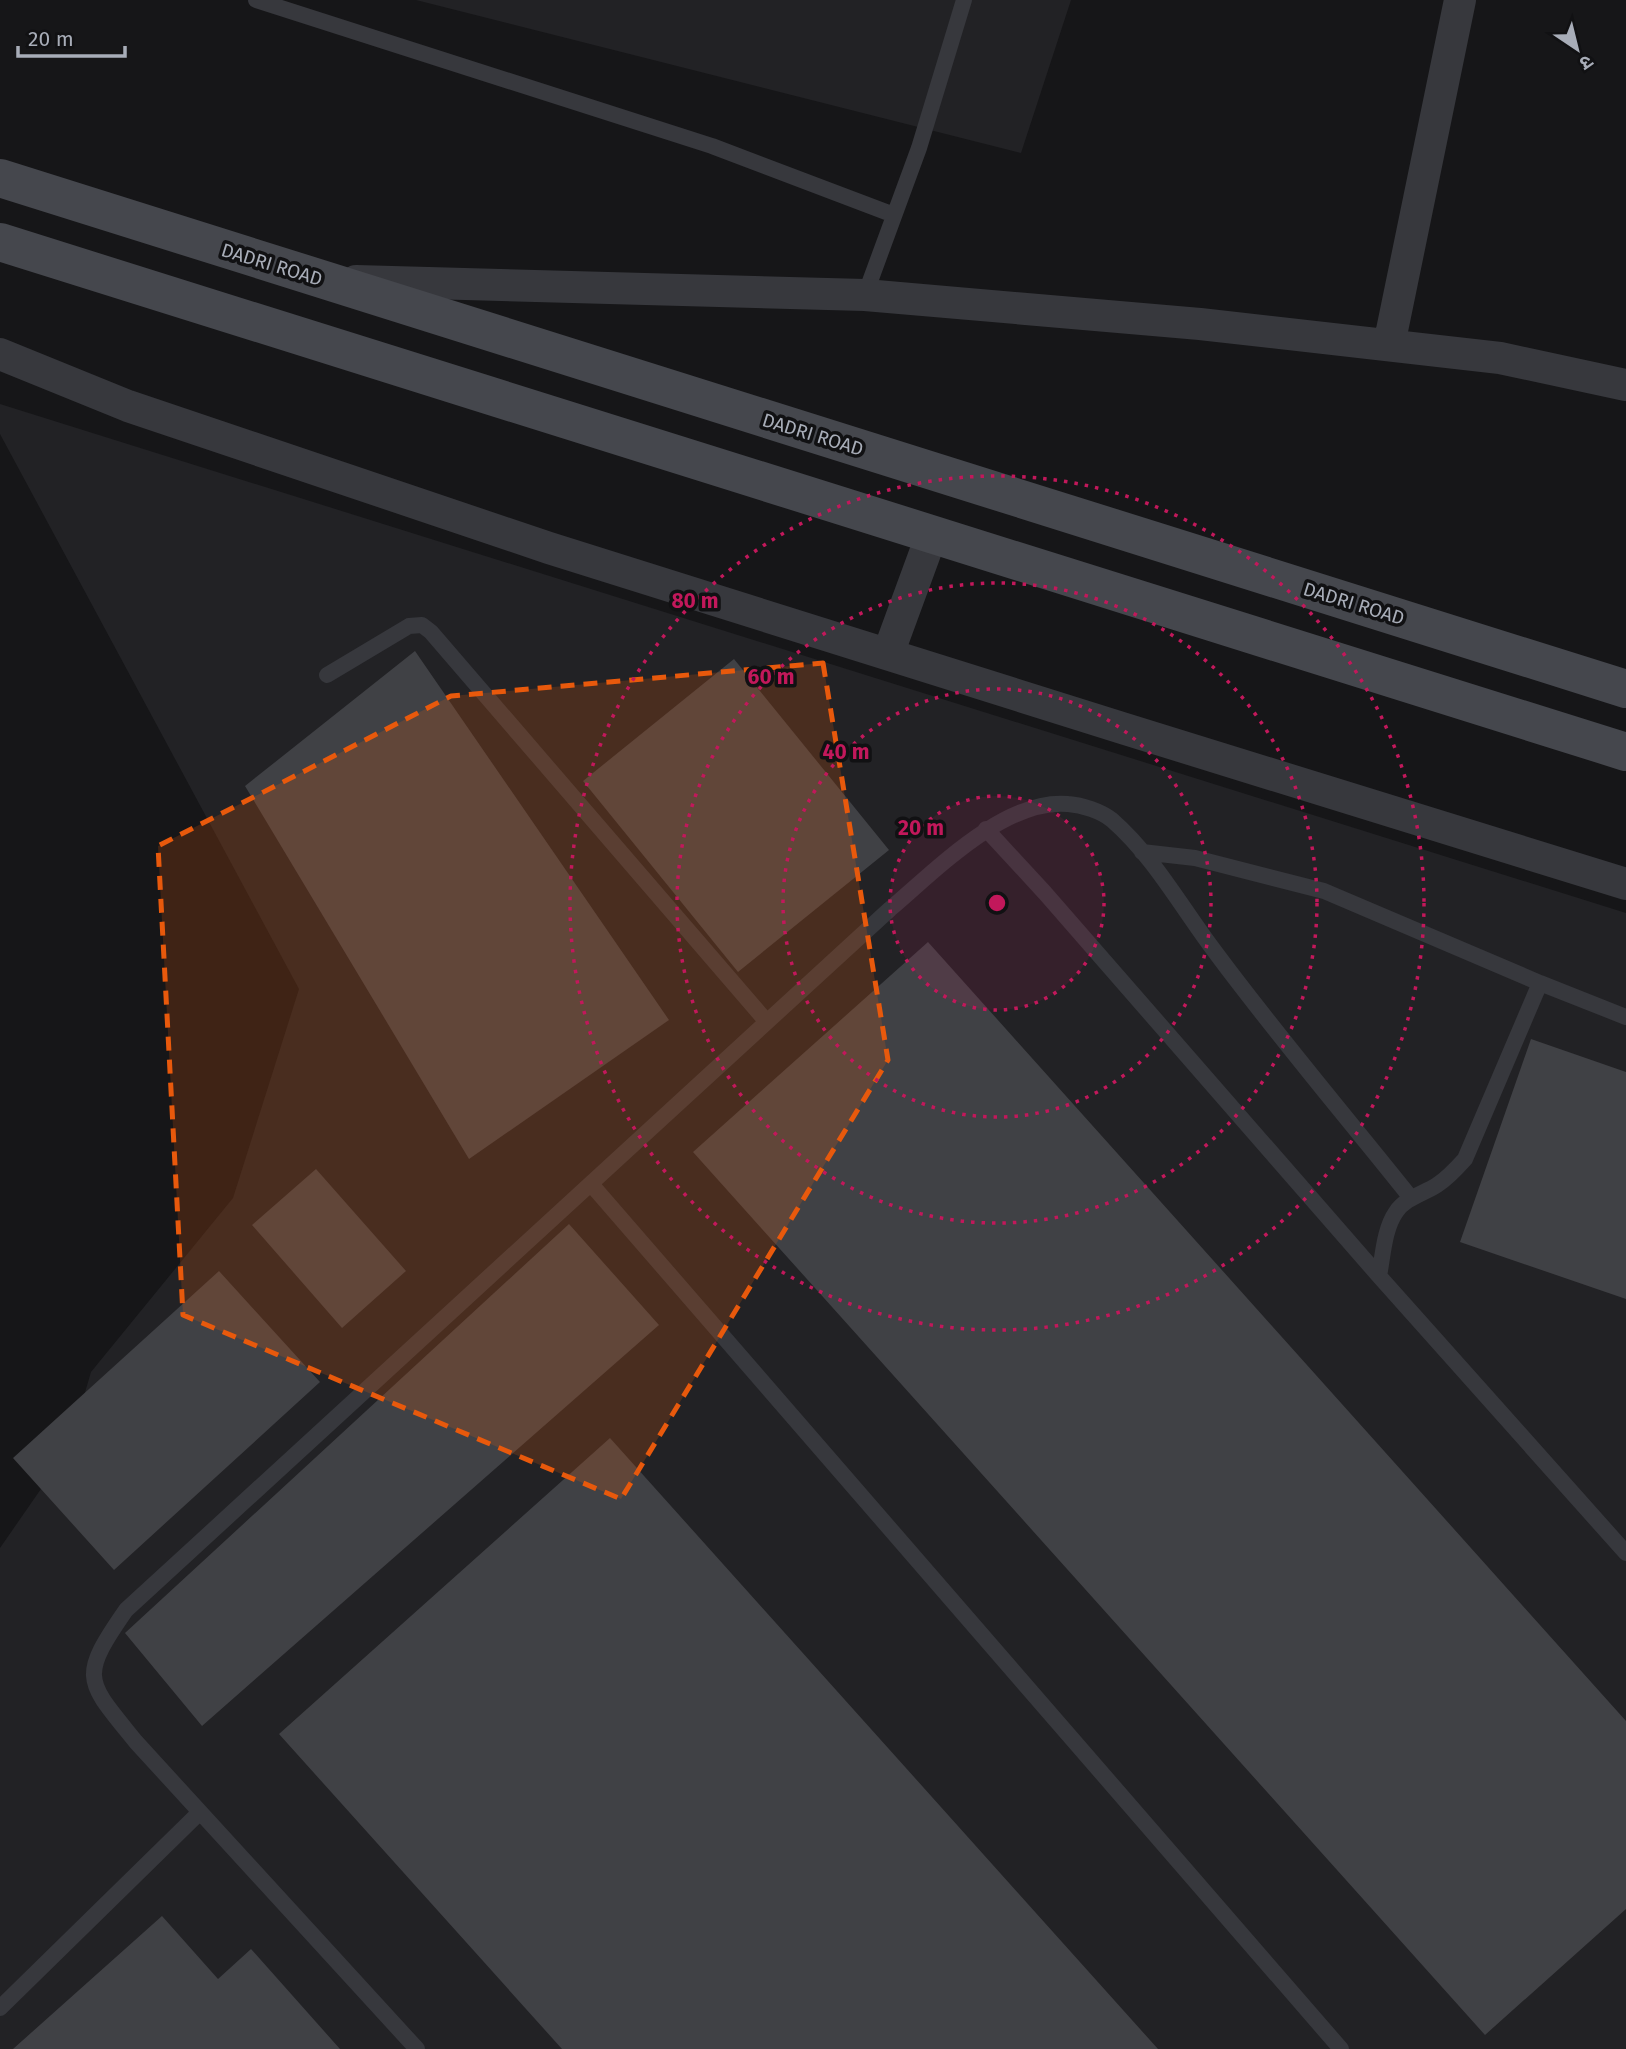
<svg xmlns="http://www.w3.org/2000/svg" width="1626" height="2049" font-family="'Fira Sans','Noto Sans Devanagari',sans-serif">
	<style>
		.built { fill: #222225 }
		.building { fill: #404145 }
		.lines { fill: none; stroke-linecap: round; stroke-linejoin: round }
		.lane { stroke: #37383d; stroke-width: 16 }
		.street { stroke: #37383d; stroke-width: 32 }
		.secondary { stroke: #45474d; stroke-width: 38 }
		.marked { fill: #e8590c; fill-opacity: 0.2; stroke: #e8590c; stroke-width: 5; stroke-dasharray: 14 9; stroke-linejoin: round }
		.ring { fill: none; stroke: #c2185b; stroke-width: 3.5; stroke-dasharray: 3.5 7 }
		.labels { text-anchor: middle; stroke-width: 7; stroke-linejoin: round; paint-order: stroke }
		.street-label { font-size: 19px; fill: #a8adb8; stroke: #111113 }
		.centre { fill: #c2185b; stroke: #111113; stroke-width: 3.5 }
		.ring-label { font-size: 21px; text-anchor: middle; font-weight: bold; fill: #c2185b; stroke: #111113; stroke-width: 7; stroke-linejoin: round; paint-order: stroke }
	</style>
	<rect width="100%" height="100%" fill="#161618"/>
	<path class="built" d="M416,0H1071L1021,153Z
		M0,404L1626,913V2049H0V1548L68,1450L91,1372L233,1198L299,989L0,434Z"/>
	<path class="building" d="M415,651L669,1020L469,1159L245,786Z
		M734,659L889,850L738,972L583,781Z
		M928,942L1626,1721V1909L1485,2035L693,1152Z
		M1531,1039L1626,1072V1299L1460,1242Z
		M316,1169L406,1271L342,1328L252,1225Z
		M569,1224L659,1325L202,1726L125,1633Z
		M219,1271L320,1382L114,1570L13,1458Z
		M610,1438L1158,2049H562L279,1734Z
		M162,1916L218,1979L251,1949L340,2049H13Z"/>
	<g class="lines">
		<path class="lane" d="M256,0L712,146L894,215
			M865,295L919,148L964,0
			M327,675L409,626L422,625L431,632L767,1022
			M986,829L1045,893L1379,1276L1626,1553
			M1142,852L1195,858L1324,891L1540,983L1626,1017
			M591,1184L1341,2049
			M1379,1276C1383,1256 1384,1229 1396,1212C1405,1198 1423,1194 1437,1185C1448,1178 1456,1169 1465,1159L1540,983
			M0,2008L199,1813
			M417,2049L136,1742C86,1680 78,1679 126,1610L890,909C935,871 1005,798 1068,804C1082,805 1101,811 1112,820C1152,855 1179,903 1210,945C1274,1032 1344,1114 1411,1198"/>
		<path class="street" d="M356,281L865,295L1200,324L1500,358L1626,385
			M1389,345L1460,0
			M0,354L128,406L549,548L1122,728L1626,884
			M888,654L932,534"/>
		<path class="secondary" d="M0,178L1626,689
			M0,242L1626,752"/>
	</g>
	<path class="marked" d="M823,663L888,1060L621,1499L183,1315L158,846L451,696Z"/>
	<circle cx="997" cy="903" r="107" fill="#c2185b" fill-opacity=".12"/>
	<g class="ring">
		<circle cx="997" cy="903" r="107"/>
		<circle cx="997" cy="903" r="214"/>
		<circle cx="997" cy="903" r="320"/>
		<circle cx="997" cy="903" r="427"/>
	</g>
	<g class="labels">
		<g class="street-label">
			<text transform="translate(272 264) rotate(17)" y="7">DADRI ROAD</text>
			<text transform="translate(813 434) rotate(17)" y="7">DADRI ROAD</text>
			<text transform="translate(1354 603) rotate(17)" y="7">DADRI ROAD</text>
		</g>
	</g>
	<circle cx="997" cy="903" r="10" class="centre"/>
	<g class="ring-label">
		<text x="695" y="608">80 m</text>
		<text x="771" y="684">60 m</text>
		<text x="846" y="759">40 m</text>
		<text x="921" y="835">20 m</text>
	</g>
	<g transform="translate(1577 49) rotate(145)" stroke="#111113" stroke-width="5" paint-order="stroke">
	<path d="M0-5L12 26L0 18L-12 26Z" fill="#a8adb8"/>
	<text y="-10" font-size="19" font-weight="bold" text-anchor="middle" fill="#a8adb8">उ</text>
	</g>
	<path d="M18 46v10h107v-10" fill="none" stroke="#a8adb8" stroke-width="3.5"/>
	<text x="28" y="46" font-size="21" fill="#a8adb8" stroke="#111113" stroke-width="5" paint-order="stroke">20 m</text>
</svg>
